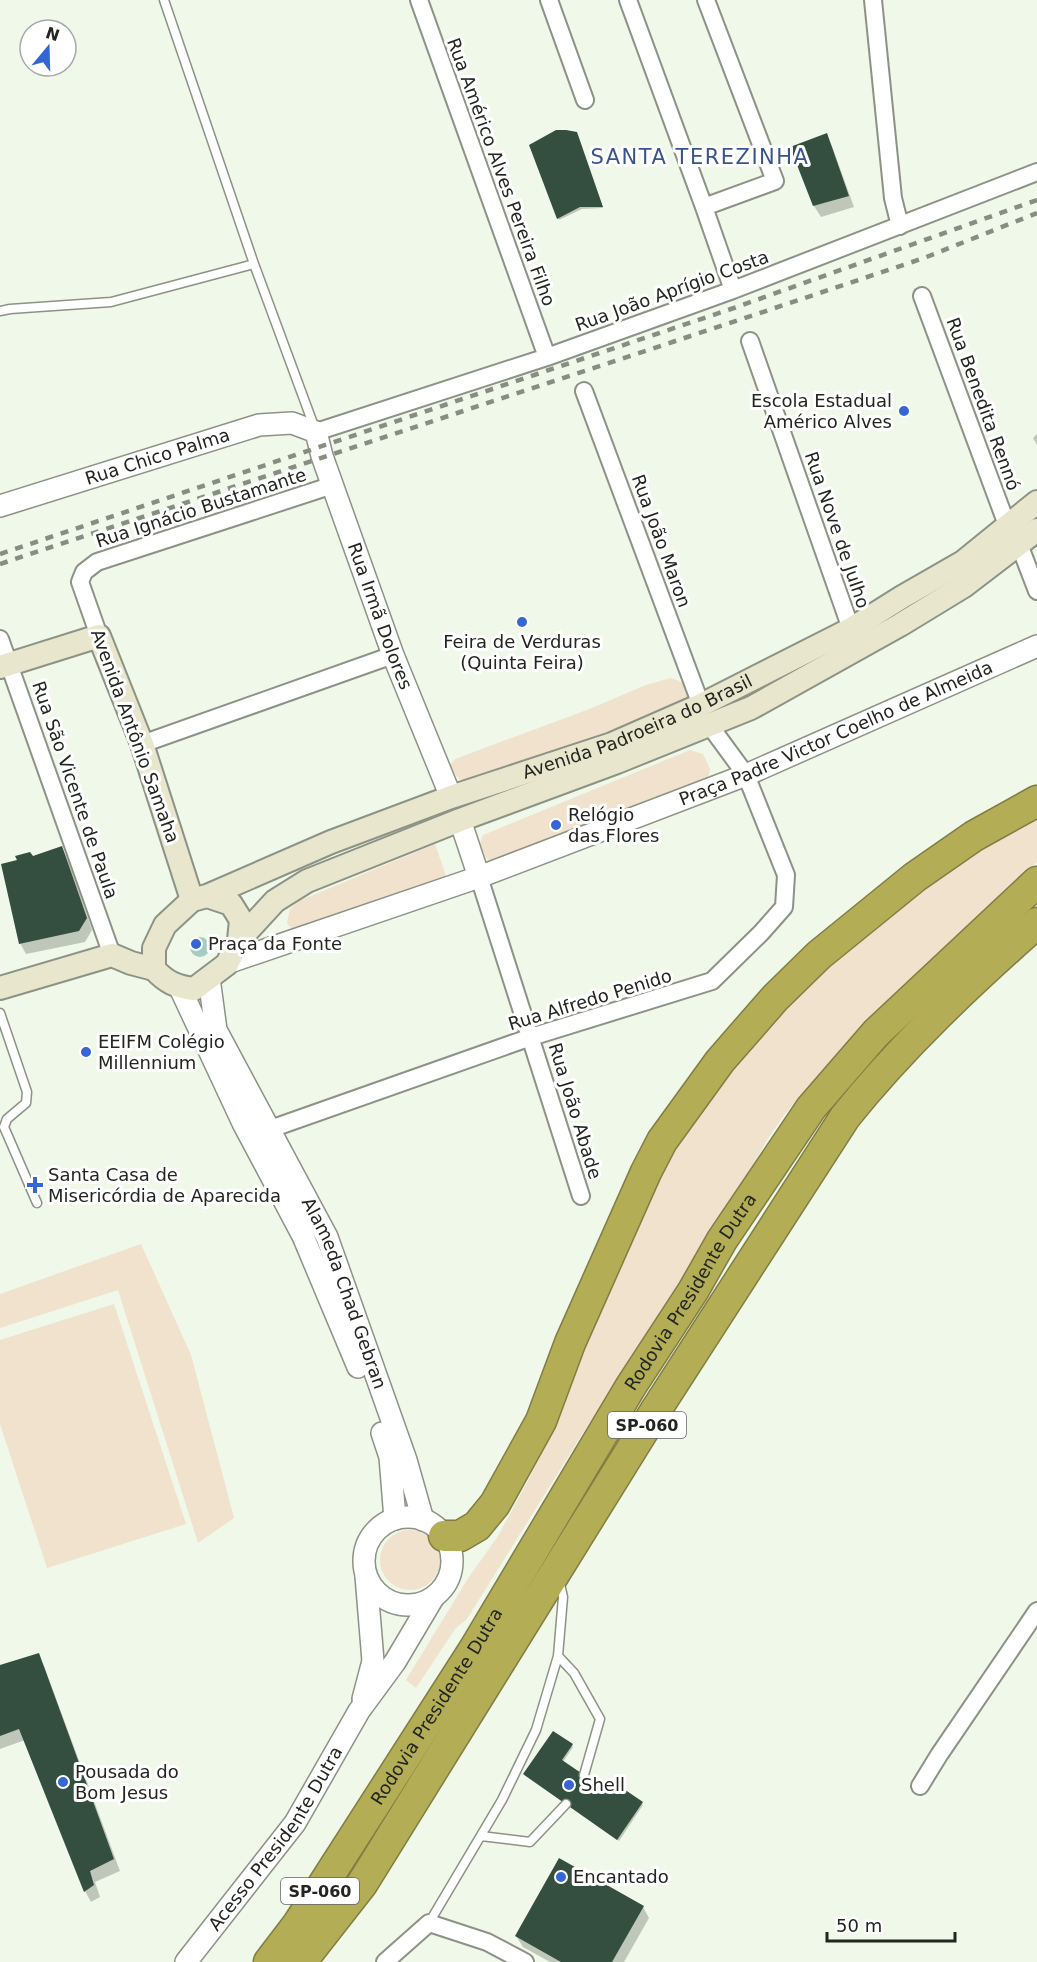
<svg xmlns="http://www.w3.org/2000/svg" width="1037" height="1962" font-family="'DejaVu Sans',sans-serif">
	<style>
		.green { fill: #f0e2cc }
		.water { fill: #a5cbc5 }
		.shadow { fill: #0003 }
		.building { fill: #344e3f }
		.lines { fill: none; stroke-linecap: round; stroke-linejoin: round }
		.service-casing { stroke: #8c9386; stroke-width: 11 }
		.minor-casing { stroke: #8c9386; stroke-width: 20 }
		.tertiary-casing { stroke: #8c9386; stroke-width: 24 }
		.secondary-casing { stroke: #8c9386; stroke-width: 26 }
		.motorway-casing { stroke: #807d43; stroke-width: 33 }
		.service { stroke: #fff; stroke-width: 8 }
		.minor { stroke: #fff; stroke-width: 16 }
		.tertiary { stroke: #fff; stroke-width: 21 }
		.secondary { stroke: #e8e6cc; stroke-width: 22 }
		.motorway { stroke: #b3ad56; stroke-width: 30 }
		.rail { stroke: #878d83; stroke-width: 4.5; stroke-dasharray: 8 8; stroke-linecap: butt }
		.poi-dot { fill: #3666d6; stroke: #fff; stroke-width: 2 }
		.labels { text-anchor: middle; stroke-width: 6; stroke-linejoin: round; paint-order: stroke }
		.shield { fill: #fff; stroke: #646663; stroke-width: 1.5 }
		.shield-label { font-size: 16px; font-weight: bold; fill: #222520 }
		.street-label { font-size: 18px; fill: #222520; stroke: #fff }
		.poi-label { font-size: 18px; fill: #222520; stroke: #fff; text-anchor: start }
		.quarter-label { font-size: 21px; letter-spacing: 1.5px; fill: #39548d; stroke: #fff }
	</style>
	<rect width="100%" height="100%" fill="#eff8e9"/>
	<path class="green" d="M671,678C683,682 690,686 690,700L671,710L468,782L459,779L449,766L455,759L587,710L646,685Z
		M690,750L703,754L710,769L708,780L498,862L487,859L480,844L483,835Z
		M1037,812V862L960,939L848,1043L784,1115L767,1140L699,1261L588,1425L467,1619L455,1629L416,1688L406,1680L467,1580L498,1536L529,1479L564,1403L647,1186L779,1005L925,883Z
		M435,844L447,879L293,931L287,923L290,909L299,901Z
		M141,1244L191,1355L234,1518L198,1543L118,1290L0,1328V1294Z
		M114,1304L186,1524L47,1568L0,1424V1340Z
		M380 1560a30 30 0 1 1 60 0a30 30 0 1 1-60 0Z"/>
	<path class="water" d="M190 947a10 10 0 1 1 20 0a10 10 0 1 1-20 0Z"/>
	<path class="shadow" d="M826,135L832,146L854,207L821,217L814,206L792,148Z
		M577,136L603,208L582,209L559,220L531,146Z
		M1037,434V445L1033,438Z
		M62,848L68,859L92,930L85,942L26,954L20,943L32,857Z
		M38,1655L44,1666L120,1871L95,1882L100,1897L91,1902L85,1891L25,1740L0,1749V1667Z
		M572,1745L573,1747L563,1762L606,1792L612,1783L643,1805L619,1841L524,1775Z
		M643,1907L649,1918L624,1962H550L523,1947L516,1936Z"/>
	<path class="building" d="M556,130H566L577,132L603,207H580L557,219L529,145Z
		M827,133L849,196L813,206L790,147Z
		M62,846L87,918L79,931L19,944L1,864L17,860L15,856L30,852L33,856Z
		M39,1653L114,1859L90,1871L94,1885L84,1892L19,1729L0,1736V1665Z
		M553,1731L573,1744L562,1760L606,1790L612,1781L643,1802L617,1840L523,1774Z
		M559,1858L644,1906L612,1962H561L515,1936Z"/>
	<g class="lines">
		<g class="service-casing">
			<path id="service" d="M164,0L254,264
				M0,311L10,309L111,302L254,264L315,429
				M0,1013L27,1092L26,1103L7,1119L4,1127L37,1203
				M558,1656L574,1673L600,1719L584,1775
				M481,1836L530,1842L566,1804
				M429,1923L502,1800L536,1730L558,1656L563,1597L559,1580"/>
		</g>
		<g class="minor-casing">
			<path id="minor" d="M419,0L547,357
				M549,0L585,100
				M628,0L704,207L733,290
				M873,0L893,198L900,226
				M704,207L775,181L706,0
				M922,296L1007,525
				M750,341L851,629
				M584,391L701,705
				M316,432L547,357L733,290L1037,172
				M1019,544L1037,591
				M99,636L80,582L84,572L97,562L333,485
				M0,639L112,955
				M142,744L393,655
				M479,877L581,1196
				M259,1133L531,1037L712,981L761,933L784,907L786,875L746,775L710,726
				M920,1786L939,1755L1037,1611
				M385,1962L429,1923L487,1942L525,1962"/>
		</g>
		<g class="tertiary-casing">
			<g id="tertiary">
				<path id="s1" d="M0,506L259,425L292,423L316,432L322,456L393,655L451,797"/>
				<path d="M460,820L479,877"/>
				<path id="s2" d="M227,963L479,877L746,775L1037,646"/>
				<path id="s3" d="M209,978L216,1030L327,1237L406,1460L423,1520"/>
				<path d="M180,988L243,1123L303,1236L358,1367"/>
				<path d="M382,1433L390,1457L395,1519"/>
				<circle cx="408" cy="1561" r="44"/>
				<path d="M363,1699L373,1661L366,1576"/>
				<path id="s4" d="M186,1962L295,1823L359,1711L395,1662L433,1598"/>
			</g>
		</g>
		<g class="secondary-casing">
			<g id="secondary">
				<path d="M0,667L99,636L142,744L192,900"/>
				<path id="s5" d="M207,896L231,904L241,920L239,940L227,964L194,989C176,987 166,982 154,969V948L165,925L192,900L207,896L331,842L451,797L612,744L701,705L851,629L902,597L963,562L1037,502"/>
				<path d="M239,940L275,901L307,881L460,820L617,762L751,708L900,625L964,586L1037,530"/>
				<path d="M0,988L112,955L131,963L154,969"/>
			</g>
		</g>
		<g class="motorway-casing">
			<g id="motorway">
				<path d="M444,1536H460L477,1526L495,1504L541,1421L570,1343L646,1172L662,1141L720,1061L775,998L819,955L915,877L974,836L1037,801"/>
				<path id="s6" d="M269,1962L298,1924L475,1648L631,1386L693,1291L722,1240L811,1108L876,1033L1037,882"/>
				<path d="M301,1962L362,1884L656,1410L845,1117C902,1046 969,983 1037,923"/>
			</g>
		</g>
		<use href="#service" class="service"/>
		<use href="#minor" class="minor"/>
		<use href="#tertiary" class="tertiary"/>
		<use href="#secondary" class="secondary"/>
		<use href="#motorway" class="motorway"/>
		<path class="rail" d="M0,554L731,309L1037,200
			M0,564L742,319L924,258L1037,213"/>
	</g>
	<g class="poi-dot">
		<circle cx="904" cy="411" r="6"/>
		<circle cx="522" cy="622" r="6"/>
		<circle cx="556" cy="825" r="6"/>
		<circle cx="196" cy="944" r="6"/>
		<circle cx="86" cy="1052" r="6"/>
		<path d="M32 1176h6v6h6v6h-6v6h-6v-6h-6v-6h6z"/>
		<circle cx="63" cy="1782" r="6"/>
		<circle cx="569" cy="1785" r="6"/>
		<circle cx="561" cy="1877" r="6"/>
	</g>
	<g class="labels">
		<g class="shield">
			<rect x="608" y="1412" width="78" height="26" rx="4.5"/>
			<rect x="281" y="1878" width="78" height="26" rx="4.5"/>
		</g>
		<g class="shield-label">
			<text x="647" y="1431">SP-060</text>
			<text x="320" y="1897">SP-060</text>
		</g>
		<g class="street-label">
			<text transform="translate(501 172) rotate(70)" y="6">Rua Américo Alves Pereira Filho</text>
			<text transform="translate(672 291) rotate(-20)" y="6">Rua João Aprígio Costa</text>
			<text transform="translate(983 404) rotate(70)" y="6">Rua Benedita Rennó</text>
			<text dy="6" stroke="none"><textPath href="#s1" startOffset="165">Rua Chico Palma</textPath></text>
			<text transform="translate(201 508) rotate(-18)" y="6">Rua Ignácio Bustamante</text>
			<text transform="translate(837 530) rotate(71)" y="6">Rua Nove de Julho</text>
			<text transform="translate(661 541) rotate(70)" y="6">Rua João Maron</text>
			<text dy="6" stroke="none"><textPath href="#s1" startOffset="525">Rua Irmã Dolores</textPath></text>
			<text dy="6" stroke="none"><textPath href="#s5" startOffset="740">Avenida Padroeira do Brasil</textPath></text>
			<text dy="6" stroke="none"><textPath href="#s2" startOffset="651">Praça Padre Victor Coelho de Almeida</textPath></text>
			<text transform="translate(135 736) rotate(70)" y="6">Avenida Antônio Samaha</text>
			<text transform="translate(75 790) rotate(71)" y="6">Rua São Vicente de Paula</text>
			<text transform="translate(590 1000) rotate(-17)" y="6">Rua Alfredo Penido</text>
			<text transform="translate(575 1111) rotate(73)" y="6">Rua João Abade</text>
			<text dy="6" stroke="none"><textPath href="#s6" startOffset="792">Rodovia Presidente Dutra</textPath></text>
			<text dy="6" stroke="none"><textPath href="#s3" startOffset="346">Alameda Chad Gebran</textPath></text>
			<text dy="6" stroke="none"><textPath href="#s6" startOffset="306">Rodovia Presidente Dutra</textPath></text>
			<text dy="6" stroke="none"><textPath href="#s4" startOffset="153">Acesso Presidente Dutra</textPath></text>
		</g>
		<g class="poi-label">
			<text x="892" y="407" text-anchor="end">Escola Estadual<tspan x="892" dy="21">Américo Alves</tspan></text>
			<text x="522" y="648" text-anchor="middle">Feira de Verduras<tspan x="522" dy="21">(Quinta Feira)</tspan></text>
			<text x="568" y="821">Relógio<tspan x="568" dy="21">das Flores</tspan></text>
			<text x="208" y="950">Praça da Fonte</text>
			<text x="98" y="1048">EEIFM Colégio<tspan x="98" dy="21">Millennium</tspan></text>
			<text x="48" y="1181">Santa Casa de<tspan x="48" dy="21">Misericórdia de Aparecida</tspan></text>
			<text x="75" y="1778">Pousada do<tspan x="75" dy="21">Bom Jesus</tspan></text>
			<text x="581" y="1791">Shell</text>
			<text x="573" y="1883">Encantado</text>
		</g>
		<g class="quarter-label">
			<text x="700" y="164">SANTA TEREZINHA</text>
		</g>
	</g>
	<g transform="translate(48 48) rotate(19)"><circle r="28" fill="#ffffff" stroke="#a7a8a6" stroke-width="1.5"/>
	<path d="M0-4.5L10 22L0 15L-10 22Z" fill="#3666d6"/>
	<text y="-9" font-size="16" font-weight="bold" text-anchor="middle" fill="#222520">N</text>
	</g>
	<path d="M827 1932v9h128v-9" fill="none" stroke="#222520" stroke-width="3"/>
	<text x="836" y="1932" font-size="18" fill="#222520" stroke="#ffffff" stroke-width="4.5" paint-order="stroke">50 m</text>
</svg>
